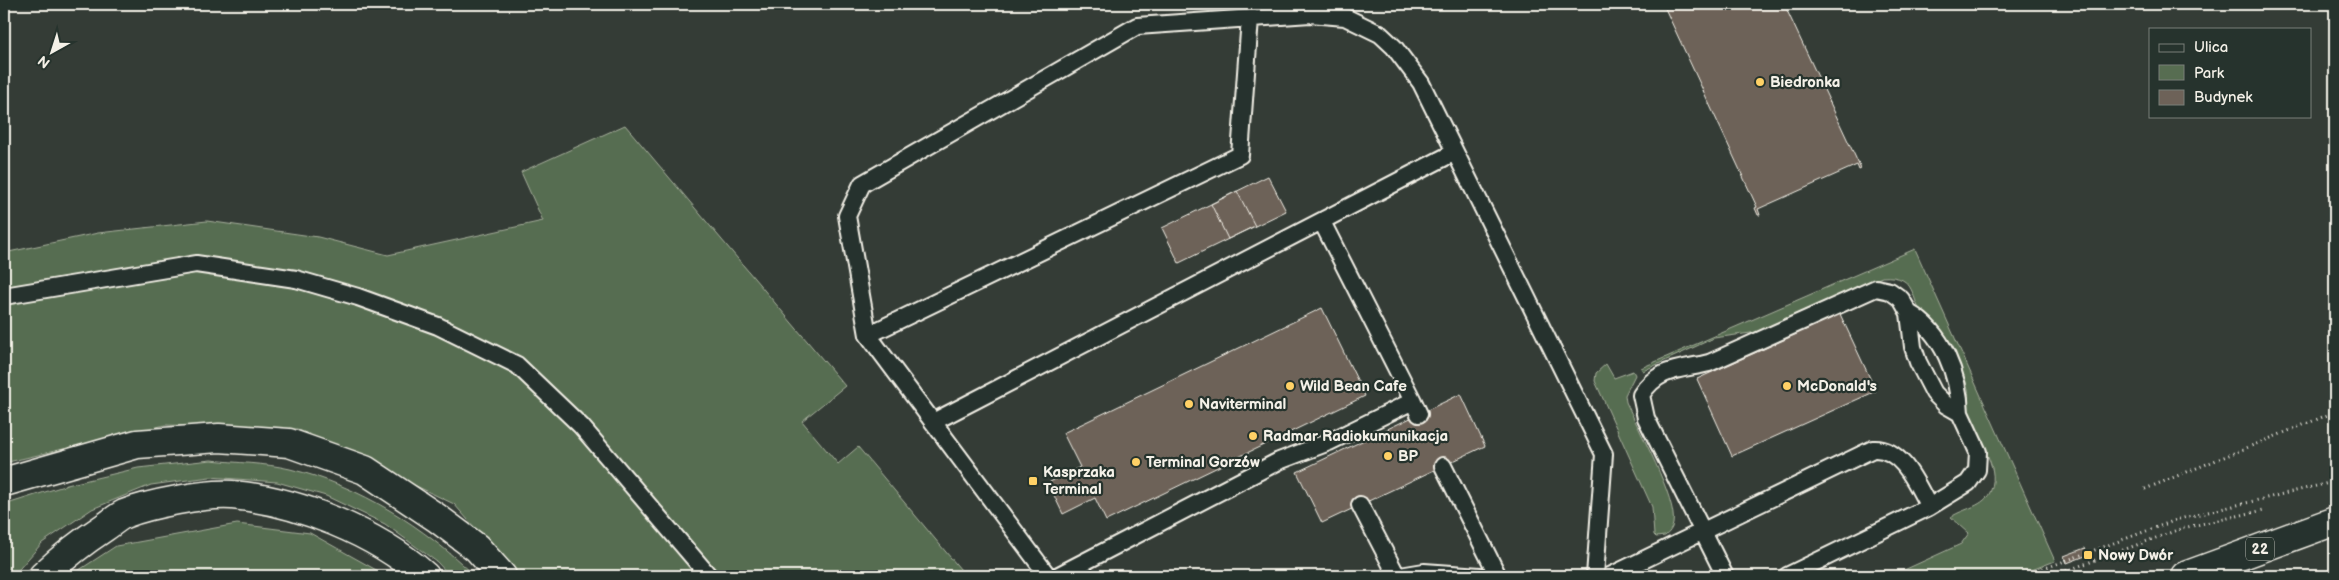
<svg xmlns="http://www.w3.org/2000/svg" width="2339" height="580" font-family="'Balsamiq Sans',sans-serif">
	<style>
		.green { fill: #576d51; stroke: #a6af9c }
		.building { fill: #6d6258; stroke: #f4f1e8 }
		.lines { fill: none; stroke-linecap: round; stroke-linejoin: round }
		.lane-casing { stroke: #f4f1e8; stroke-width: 20 }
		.primary-casing { stroke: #f4f1e8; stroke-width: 31 }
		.highway-casing { stroke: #f4f1e8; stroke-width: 31 }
		.path { stroke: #f4f1e8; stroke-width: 3; stroke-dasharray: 1 4; stroke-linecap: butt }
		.lane { stroke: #26332d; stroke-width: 16 }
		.primary { stroke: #26332d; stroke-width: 28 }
		.highway { stroke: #26332d; stroke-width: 28 }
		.poi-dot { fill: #ffd166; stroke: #26332d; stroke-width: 2 }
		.labels { text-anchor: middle; stroke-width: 4.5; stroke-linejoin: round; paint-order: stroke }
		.shield { fill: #26332d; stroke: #b6b8b0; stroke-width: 1 }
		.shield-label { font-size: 14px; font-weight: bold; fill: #f4f1e8 }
		.poi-label { font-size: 15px; font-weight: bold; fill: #f4f1e8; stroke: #26332d; text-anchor: start }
	</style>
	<rect width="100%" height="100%" fill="#343c36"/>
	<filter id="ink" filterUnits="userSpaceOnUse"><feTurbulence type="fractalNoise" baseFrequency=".02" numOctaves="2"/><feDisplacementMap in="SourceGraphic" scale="10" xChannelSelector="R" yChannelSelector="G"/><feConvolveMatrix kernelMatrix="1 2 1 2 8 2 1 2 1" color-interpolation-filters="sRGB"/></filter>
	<g filter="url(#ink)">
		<path class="green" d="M625,125L845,386L802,421L838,464L858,447L966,576H517L454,504L297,429L165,425L4,463V253L98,233L207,221L318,237L388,255L543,221L521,172Z
			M1915,249L2055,561L2016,576H1891L1961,544L1969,533L1951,517C1964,508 1985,507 1991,490C2001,465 1975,438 1968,415C1966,406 1970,398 1968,389C1964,370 1951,351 1943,333C1938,326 1931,323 1925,317C1909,301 1919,274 1882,277L1758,332L1714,338L1643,371L1641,368Z
			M1606,364L1614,378L1633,371L1635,375L1625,395L1626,402C1637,427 1678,500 1673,524C1672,529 1669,533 1665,536L1656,537L1654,535L1652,507L1595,381L1596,373Z
			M211,460C237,463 265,463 290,469C361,486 424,527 475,576H450L437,562L385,524L326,496L277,482L210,477L151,485L92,509L42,543L13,576H4V505L67,485L138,468Z
			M237,524L310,533L387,576H70L116,546Z"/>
		<path class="building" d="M1663,4H1784L1861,169L1859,170L1857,165L1758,209L1760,215H1758L1755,208L1757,207Z
			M1268,176L1286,211L1179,263L1162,228Z
			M1237,191L1255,226L1228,239L1211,204Z
			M1322,308L1365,396L1106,521L1095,498L1063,514L1048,483L1080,467L1063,433Z
			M1840,314L1876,391L1732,456L1697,379Z
			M1461,394L1485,446L1322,523L1297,472Z
			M2085,548L2088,555L2067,563L2064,556Z"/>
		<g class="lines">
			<g class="lane-casing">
				<path id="lane" d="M1322,222L1413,401
					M4,296L196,264L296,279L358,297L438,326L517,365L581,426L709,576
					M1909,313C1943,332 1959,376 1960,413
					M868,335L1240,155L1250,18
					M933,422L1455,152
					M1443,466L1498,576
					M1360,505L1397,576
					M1048,576L868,335L847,216L862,184L1137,26L1310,14L1345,17L1380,34L1394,47L1421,83L1604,454L1595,576
					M1057,576L1279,461L1329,442L1413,401L1419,414
					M1400,576L1424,572L1480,576
					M1610,576L1873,449C1902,447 1917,485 1929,507
					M1725,576L1646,418L1641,395C1658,367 1682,370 1709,363L1876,288L1890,291L1901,299L1909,313L1913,347L1918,362L1934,393L1946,405L1960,413L1978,452L1977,470L1968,483L1929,507L1787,576"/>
			</g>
			<g class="primary-casing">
				<path id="primary" d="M2185,576L2335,521"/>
			</g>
			<g class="highway-casing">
				<path id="highway" d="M4,482L137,444L219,438L289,443L365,470L437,518L477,548L502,576
					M43,576C63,557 82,542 105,527C111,523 118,517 124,514C149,504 206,493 232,495C296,500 377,533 425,576"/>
			</g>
			<path class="path" d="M2145,489L2335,412
				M2024,576L2179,519L2333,482L2335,488
				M2052,576L2183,528L2264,510"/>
			<use href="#lane" class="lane"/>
			<use href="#primary" class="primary"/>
			<use href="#highway" class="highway"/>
		</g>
	</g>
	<g class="poi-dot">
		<circle cx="1760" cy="82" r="5"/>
		<circle cx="1290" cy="386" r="5"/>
		<circle cx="1787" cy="386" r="5"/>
		<circle cx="1189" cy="404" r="5"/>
		<circle cx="1253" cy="436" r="5"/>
		<circle cx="1388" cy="456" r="5"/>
		<circle cx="1136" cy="462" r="5"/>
		<rect x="1028" y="476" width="10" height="10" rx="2.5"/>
		<rect x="2083" y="550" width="10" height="10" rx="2.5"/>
	</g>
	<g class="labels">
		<rect class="shield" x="2246" y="537.5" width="28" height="23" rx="4"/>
		<g class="shield-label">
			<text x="2260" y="554">22</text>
		</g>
		<g class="poi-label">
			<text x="1770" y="87">Biedronka</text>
			<text x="1300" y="391">Wild Bean Cafe</text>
			<text x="1797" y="391">McDonald's</text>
			<text x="1199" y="409">Naviterminal</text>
			<text x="1263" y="441">Radmar Radiokumunikacja</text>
			<text x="1398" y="461">BP</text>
			<text x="1146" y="467">Terminal Gorzów</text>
			<text x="1043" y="477">Kasprzaka<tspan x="1043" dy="17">Terminal</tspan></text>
			<text x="2098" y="560">Nowy Dwór</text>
		</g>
	</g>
	<rect width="2339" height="580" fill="none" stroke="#26332d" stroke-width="20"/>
	<rect x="10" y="10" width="2319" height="560" fill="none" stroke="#f4f1e8" stroke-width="2" filter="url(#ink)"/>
	<rect x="2149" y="28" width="162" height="90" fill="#26332d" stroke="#787f78"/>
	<rect x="2159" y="44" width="25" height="8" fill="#26332d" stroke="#787f78"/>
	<text x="2194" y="52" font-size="15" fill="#f4f1e8">Ulica</text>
	<rect x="2159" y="65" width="25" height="15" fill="#576d51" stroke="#787f78"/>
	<text x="2194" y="78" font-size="15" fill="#f4f1e8">Park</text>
	<rect x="2159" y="90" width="25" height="15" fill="#6d6258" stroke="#787f78"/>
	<text x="2194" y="102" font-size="15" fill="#f4f1e8">Budynek</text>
	<g transform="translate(52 52) rotate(219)" stroke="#26332d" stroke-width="4" paint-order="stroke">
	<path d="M0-4L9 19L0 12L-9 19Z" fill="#f4f1e8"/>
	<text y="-8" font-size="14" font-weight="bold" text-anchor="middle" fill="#f4f1e8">N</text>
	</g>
</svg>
